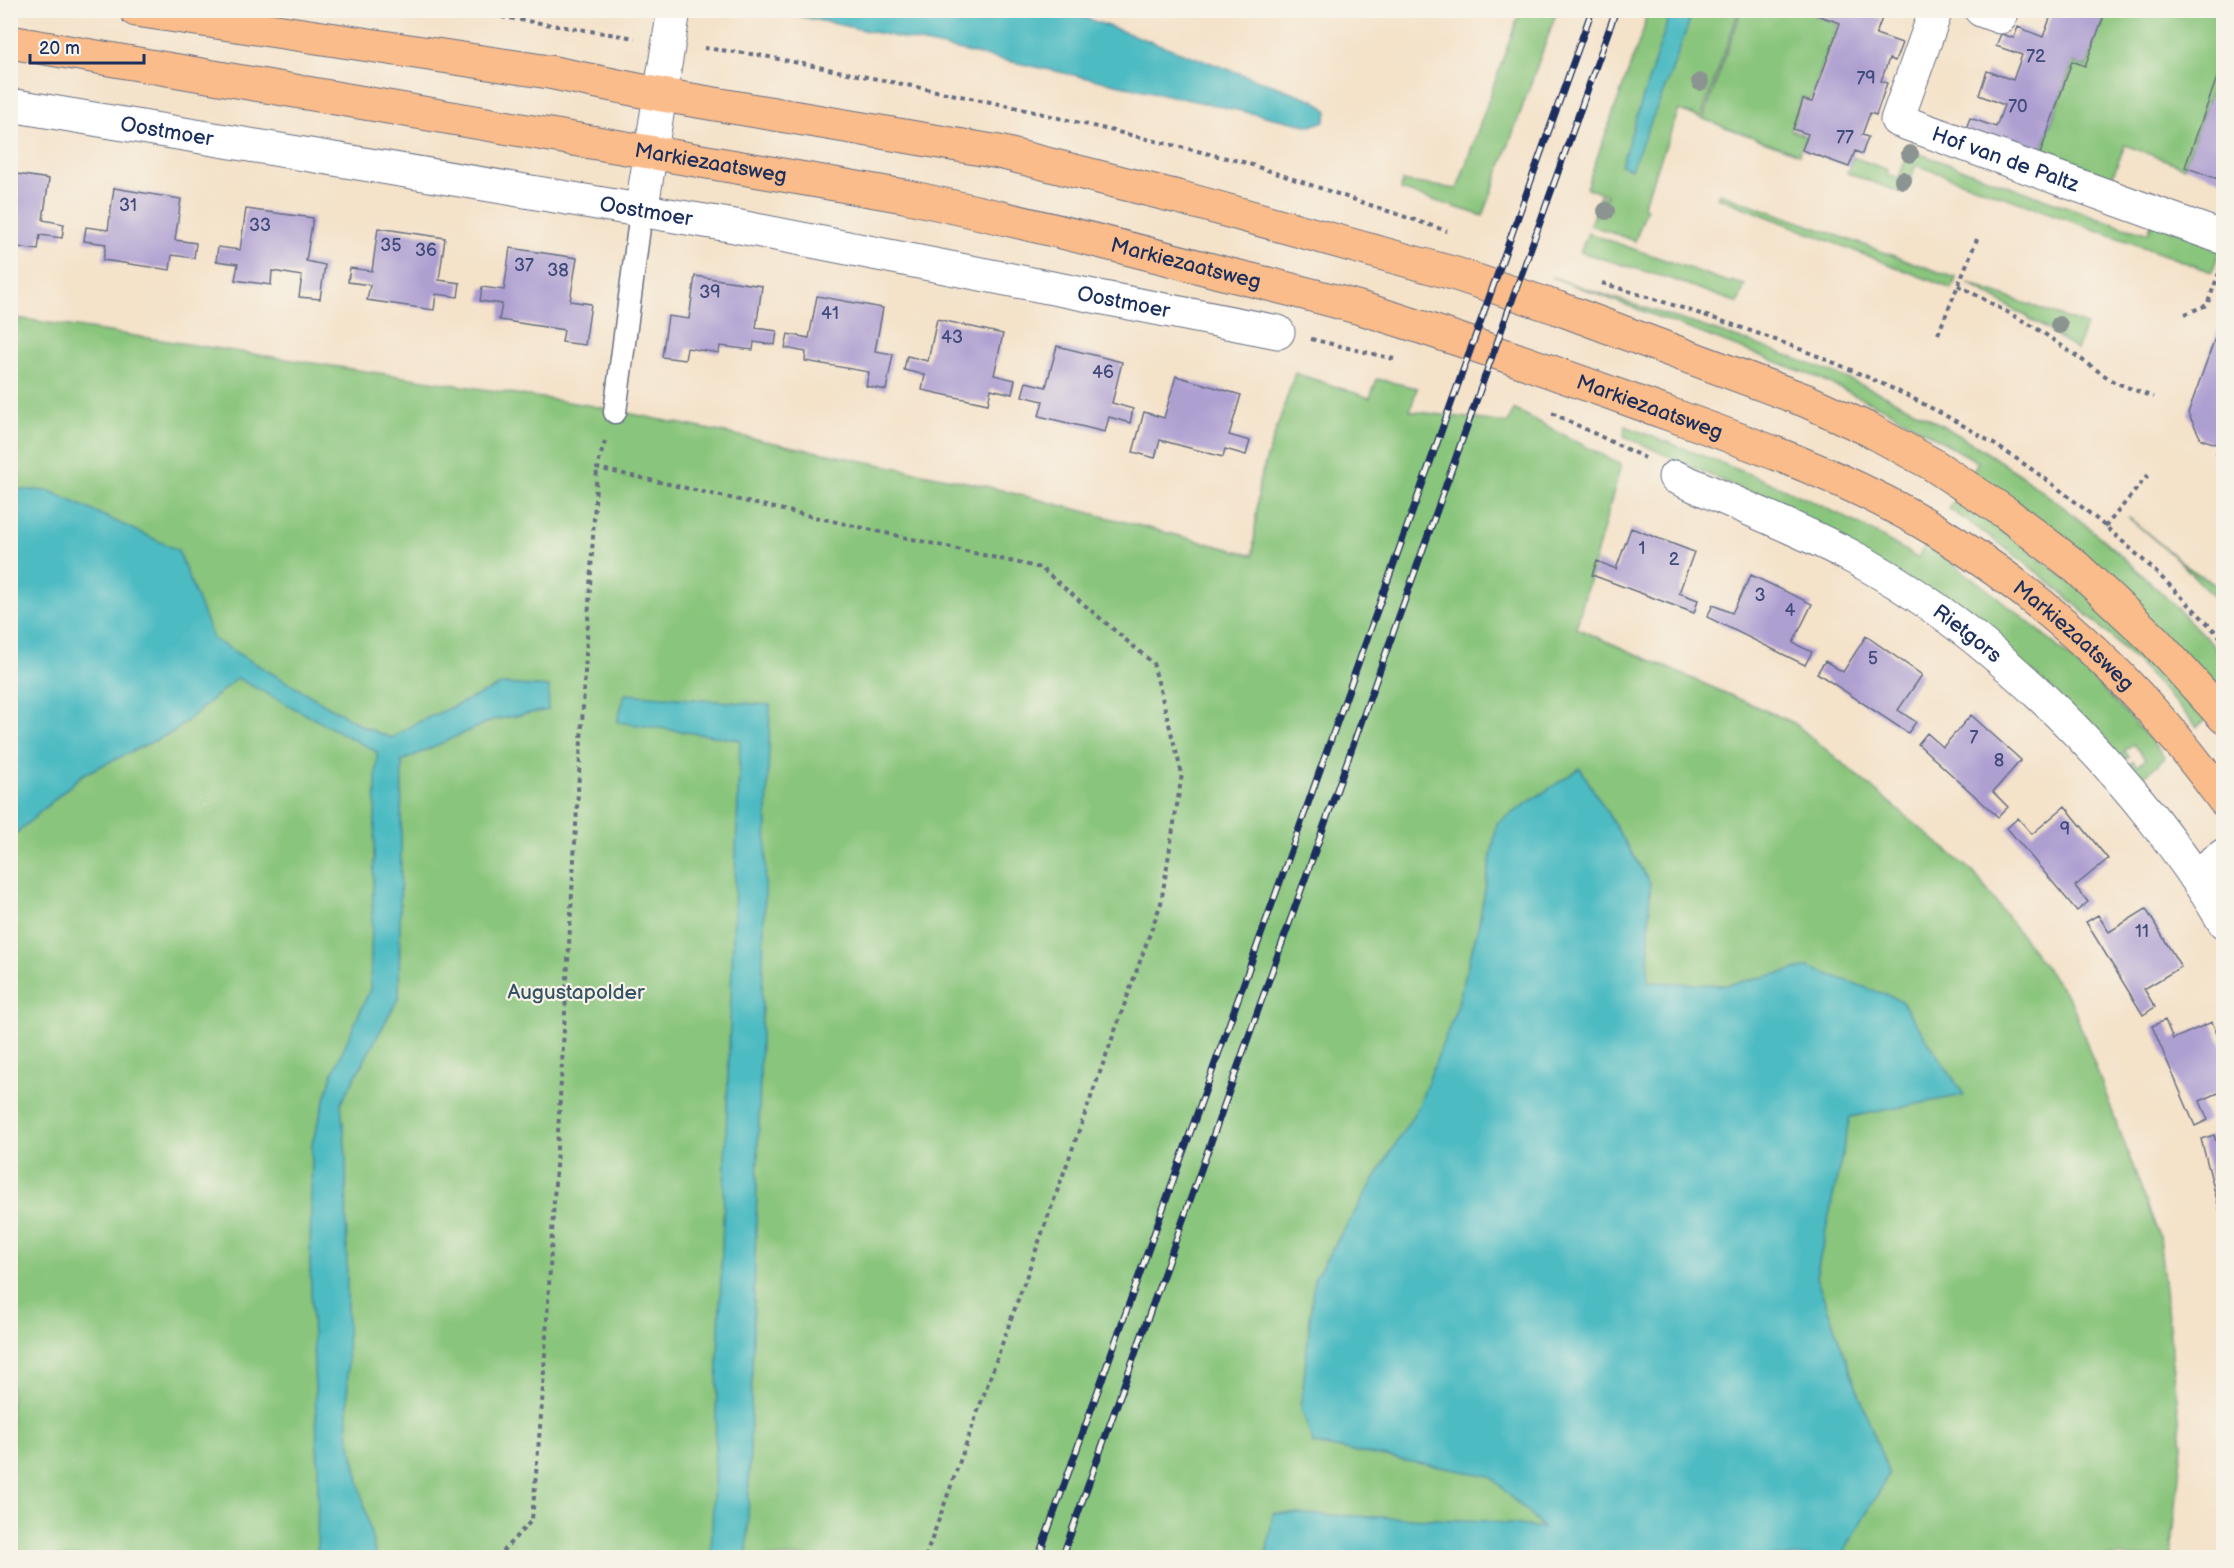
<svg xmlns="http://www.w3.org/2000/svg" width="2234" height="1568" font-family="'Balsamiq Sans',sans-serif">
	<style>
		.green { fill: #89c57b; stroke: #527a6c; stroke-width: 1.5 }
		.water { fill: #4dbbc2; stroke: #347590; stroke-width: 1.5 }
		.building { fill: #ae9fd1 }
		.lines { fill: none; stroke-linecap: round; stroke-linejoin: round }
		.lane-casing { stroke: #676e83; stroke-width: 25 }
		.street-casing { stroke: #676e83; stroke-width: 35 }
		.primary-casing { stroke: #676e83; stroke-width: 35 }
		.path { stroke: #676e83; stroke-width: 4; stroke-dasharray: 4.5 4.5; stroke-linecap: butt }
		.lane { stroke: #fff; stroke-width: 22 }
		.street { stroke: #fff; stroke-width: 33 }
		.primary { stroke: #f9bc8a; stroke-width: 33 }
		.rail-casing { stroke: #1b2f5e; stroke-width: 7 }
		.rail { stroke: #f7f3e8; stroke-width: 4.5; stroke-dasharray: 14; stroke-linecap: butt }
		.tree { fill: #8c9492 }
		.labels { text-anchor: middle; stroke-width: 4.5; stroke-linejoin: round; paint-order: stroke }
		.number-label { font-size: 18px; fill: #404b7b }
		.street-label { font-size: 21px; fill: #1b2f5e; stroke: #f7f3e8 }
		.park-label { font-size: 21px; fill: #365465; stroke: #f7f3e8 }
	</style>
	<rect width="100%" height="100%" fill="#f7f3e8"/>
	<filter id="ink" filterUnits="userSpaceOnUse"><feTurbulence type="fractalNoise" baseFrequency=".0167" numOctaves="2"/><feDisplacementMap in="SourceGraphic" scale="12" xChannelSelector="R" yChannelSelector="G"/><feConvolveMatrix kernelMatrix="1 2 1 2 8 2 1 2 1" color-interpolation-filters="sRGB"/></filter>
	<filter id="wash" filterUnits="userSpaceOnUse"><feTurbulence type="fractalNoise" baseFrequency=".008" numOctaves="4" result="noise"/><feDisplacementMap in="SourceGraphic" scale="24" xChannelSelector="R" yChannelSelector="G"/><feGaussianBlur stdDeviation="1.35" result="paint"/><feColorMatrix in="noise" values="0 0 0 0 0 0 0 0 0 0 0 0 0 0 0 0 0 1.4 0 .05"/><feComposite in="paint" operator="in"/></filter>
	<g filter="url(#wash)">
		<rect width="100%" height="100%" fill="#f4e2c9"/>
		<path class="green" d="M1520,11H1557L1483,216L1401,190L1402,181L1457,189Z
			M1646,11H1739L1701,118L1679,110L1643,206L1647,208L1635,241L1590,225L1600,196L1606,198L1607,195L1586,188L1644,28Z
			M1741,11H1814L1813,15L1838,24L1810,100L1802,97L1791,130L1806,136L1799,154L1703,119Z
			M2107,11H2223V58L2184,167L2125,145L2110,183L2039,158L2073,62L2086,67Z
			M1909,150L2124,227L2148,233L2152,222L2221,247L2212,272L1916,165L1905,194L1847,173L1853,157L1888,170L1887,174L1899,178Z
			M1719,193L1956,278L1952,289L1717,197Z
			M1588,233L1731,283L1732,281L1745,285L1738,303L1674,280L1580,252Z
			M1552,277C1659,315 1769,343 1873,390C2009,452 2122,547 2223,656V700L1970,475L1978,462L1893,413L1816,377Z
			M1968,283L2086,325L2077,350L2039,324Z
			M10,317L588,405L986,486L1253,555L1259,482L1295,373L1370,398L1377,379L1417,388L1410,411L1508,423L1514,409L1621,465L1576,628L1794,723L1974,873L2071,1001L2159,1236L2182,1445L2171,1557H11Z
			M1625,426C1725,464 1826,500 1917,558L1926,545C2015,606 2097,674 2165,758L2140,780L2128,766L2133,761L2137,766L2145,759L2133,744L2124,751L2129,757L2124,761L1787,510L1624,436Z
			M1957,496L2093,599L2208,718L2197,727C2124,643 2043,569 1949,509Z
			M2128,517L2189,568L2223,590V606L2178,560Z"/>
		<path class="water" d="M791,11H1066L1314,100L1328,111L1324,121L1311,126L799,16Z
			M1671,11H1693L1670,76L1631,169L1621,165Z
			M10,489L50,491L178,550L213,639L364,727L392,738L414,724L503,684L549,687L548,710L493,720L402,761L399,997L341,1103L346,1156L348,1432L376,1557H317L318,1465L310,1264L312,1143L332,1075L370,989L377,752L237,678L175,731L82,775L11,838Z
			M625,694L770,705L747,1557H711L740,740L617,722Z
			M1580,768L1650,883L1648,982L1726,985L1808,967L1901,1000L1964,1095L1850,1117L1816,1277L1889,1475L1841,1557H1266L1273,1513L1486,1521L1543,1528L1490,1476L1313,1444L1301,1408L1314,1279L1418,1107L1457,1007L1479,923L1497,823Z"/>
		<g id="blocks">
			<path class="building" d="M1816,10H1878L1876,17L1882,18L1876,34L1902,43L1895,61L1889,59L1881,81L1887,83L1876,115L1870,113L1862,135L1868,137L1862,154L1855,151L1849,167L1802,150L1808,134L1793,129L1803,100L1812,102L1840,23L1814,14Z
				M2046,10H2106L2085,66L2072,61L2039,157L1965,131L1970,118L1996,127L2004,105L1979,95L1987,71L2013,80L2022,55L1996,46L2001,34L2014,38L2018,27L2043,37L2052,13Z
				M2223,61V181L2185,167Z
				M10,173L49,179L43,220L64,224L62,238L40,235L38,250L10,246Z
				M114,188L181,199L175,240L196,243L194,258L172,255L170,270L103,260L106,244L84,241L86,227L108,230Z
				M246,209L313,218L306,261L325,265L320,299L299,297L302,276L272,271L271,285L235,280L238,264L216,261L218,247L240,250Z
				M378,228L445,238L439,280L460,283L458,297L436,294L434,310L367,300L370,285L348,282L350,268L372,271Z
				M510,248L577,258L570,301L591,304L585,345L562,342L564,330L499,320L502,304L480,301L482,287L504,290Z
				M695,276L762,286L756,328L777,331L775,345L754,342L753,350L720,346L719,353L687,348L685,360L662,357L668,316L689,319Z
				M817,296L883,308L875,351L893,354L886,390L866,386L869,372L805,361L806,352L785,348L788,334L809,338Z
				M2223,316V457L2216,454L2219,445L2201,439L2188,413Z
				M937,319L1003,334L994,375L1015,380L1012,394L991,389L988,404L922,390L925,375L904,370L907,356L928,361Z
				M1057,346L1122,362L1112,403L1133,409L1130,423L1109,417L1105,432L1039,416L1043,401L1022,396L1026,382L1046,387Z
				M1176,376L1241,395L1229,435L1250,441L1246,455L1225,449L1223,457L1160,440L1155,458L1133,452L1144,412L1164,418Z
				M1631,528L1694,552L1679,593L1698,600L1694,613L1592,575L1597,561L1616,569Z
				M1751,575L1812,604L1793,643L1812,652L1805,665L1707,617L1713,605L1732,613Z
				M1866,636L1922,675L1898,710L1916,722L1908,733L1817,673L1825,661L1843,672Z
				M1971,715L2021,760L1993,792L2008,807L1998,817L1918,744L1927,733L1943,747Z
				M2065,806L2108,859L2075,886L2088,902L2077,911L2007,828L2018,818L2032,834Z
				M2146,909L2181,967L2144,989L2155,1007L2143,1015L2086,922L2098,915L2109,932Z
				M2165,1020L2173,1039L2212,1022L2223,1048V1091L2200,1101L2208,1120L2195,1126L2152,1026Z
				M2214,1135L2220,1155L2223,1154V1223L2201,1139Z"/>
		</g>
	</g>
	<g filter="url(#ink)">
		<use href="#blocks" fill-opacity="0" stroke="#676e83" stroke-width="1.5"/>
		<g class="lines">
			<g class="lane-casing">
				<path id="lane" d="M615,412L641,212"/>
			</g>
			<g class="street-casing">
				<g id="street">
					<path id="s1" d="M1936,10L1897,120L2224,238"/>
					<path d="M1981,10L2000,17L2003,10"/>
					<path id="s2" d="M10,105L735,226L1278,332"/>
					<path d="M641,212L674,10"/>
					<path id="s3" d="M1675,477C1732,502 1790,525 1845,553C1990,627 2142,782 2224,922"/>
					<path d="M2195,876L2224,855"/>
				</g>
			</g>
			<g class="primary-casing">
				<g id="primary">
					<path d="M136,10L549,72L662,95L999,152L1178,197L1456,274L1558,308L1807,401L1870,430L1932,464L2006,513L2075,566L2154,640L2224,717"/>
					<path id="s4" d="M10,42L904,196C1011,219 1117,245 1223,273C1269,284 1315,295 1360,308C1453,336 1545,369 1636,402C1738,439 1844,474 1937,531C2051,601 2146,692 2224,800"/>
				</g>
			</g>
			<path class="path" d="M457,10L635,38
				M704,48L759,55L1005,105L1243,162L1447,231
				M1602,283C1740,325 1879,370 2000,448C2083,501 2157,569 2224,641
				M1958,285L2036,328L2114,382L2153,397
				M2185,314L2207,305L2219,273
				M1938,334L1977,239
				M1311,339L1394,359
				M1552,413L1645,458
				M605,441L597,468L1041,568L1153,663L1182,774L1161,903L925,1558
				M2105,527L2149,474
				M496,1558L532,1520L542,1404L597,468"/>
			<use href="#lane" class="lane"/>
			<use href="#street" class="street"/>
			<use href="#primary" class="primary"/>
			<g class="rail-casing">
				<path id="rail" d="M1038,1558L1592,10
					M1062,1558L1616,10"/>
			</g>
			<use href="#rail" class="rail"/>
		</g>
		<g class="tree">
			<circle cx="1700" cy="82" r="9"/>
			<circle cx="1910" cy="154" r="9"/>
			<circle cx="1903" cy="180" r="9"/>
			<circle cx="1606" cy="211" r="9"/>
			<circle cx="2059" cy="325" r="9"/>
		</g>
	</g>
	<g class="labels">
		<g class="number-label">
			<text x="2036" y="62">72</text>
			<text x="1866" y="84">79</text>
			<text x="2018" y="112">70</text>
			<text x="1845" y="143">77</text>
			<text x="128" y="211">31</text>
			<text x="260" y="231">33</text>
			<text x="391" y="251">35</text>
			<text x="426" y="256">36</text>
			<text x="524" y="271">37</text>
			<text x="558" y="276">38</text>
			<text x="710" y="298">39</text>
			<text x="830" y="319">41</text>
			<text x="952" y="343">43</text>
			<text x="1103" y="378">46</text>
			<text x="1642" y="554">1</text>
			<text x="1674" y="565">2</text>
			<text x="1760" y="601">3</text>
			<text x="1790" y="616">4</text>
			<text x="1873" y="664">5</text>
			<text x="1974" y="743">7</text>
			<text x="1999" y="766">8</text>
			<text x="2065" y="835">9</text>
			<text x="2142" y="937">11</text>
		</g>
		<g class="street-label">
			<text dy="7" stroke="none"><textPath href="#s2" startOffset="159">Oostmoer</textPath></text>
			<text dy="7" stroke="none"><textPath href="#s1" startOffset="232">Hof van de Paltz</textPath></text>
			<text dy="7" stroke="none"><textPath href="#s4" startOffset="711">Markiezaatsweg</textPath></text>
			<text dy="7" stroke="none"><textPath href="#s2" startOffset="645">Oostmoer</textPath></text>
			<text dy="7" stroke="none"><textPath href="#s4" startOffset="1197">Markiezaatsweg</textPath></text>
			<text dy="7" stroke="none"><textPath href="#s2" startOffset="1131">Oostmoer</textPath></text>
			<text dy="7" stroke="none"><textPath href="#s4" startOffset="1683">Markiezaatsweg</textPath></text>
			<text dy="7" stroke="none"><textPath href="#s3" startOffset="333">Rietgors</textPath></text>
			<text dy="7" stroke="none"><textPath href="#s4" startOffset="2169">Markiezaatsweg</textPath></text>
		</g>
		<g class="park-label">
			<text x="576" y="999">Augustapolder</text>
		</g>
	</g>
	<rect width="2234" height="1568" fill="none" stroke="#f7f3e8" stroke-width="36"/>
	<path d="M30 54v9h114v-9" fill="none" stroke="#1b2f5e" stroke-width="3"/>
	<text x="39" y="54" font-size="18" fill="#1b2f5e" stroke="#f7f3e8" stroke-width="4.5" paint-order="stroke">20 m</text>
</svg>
